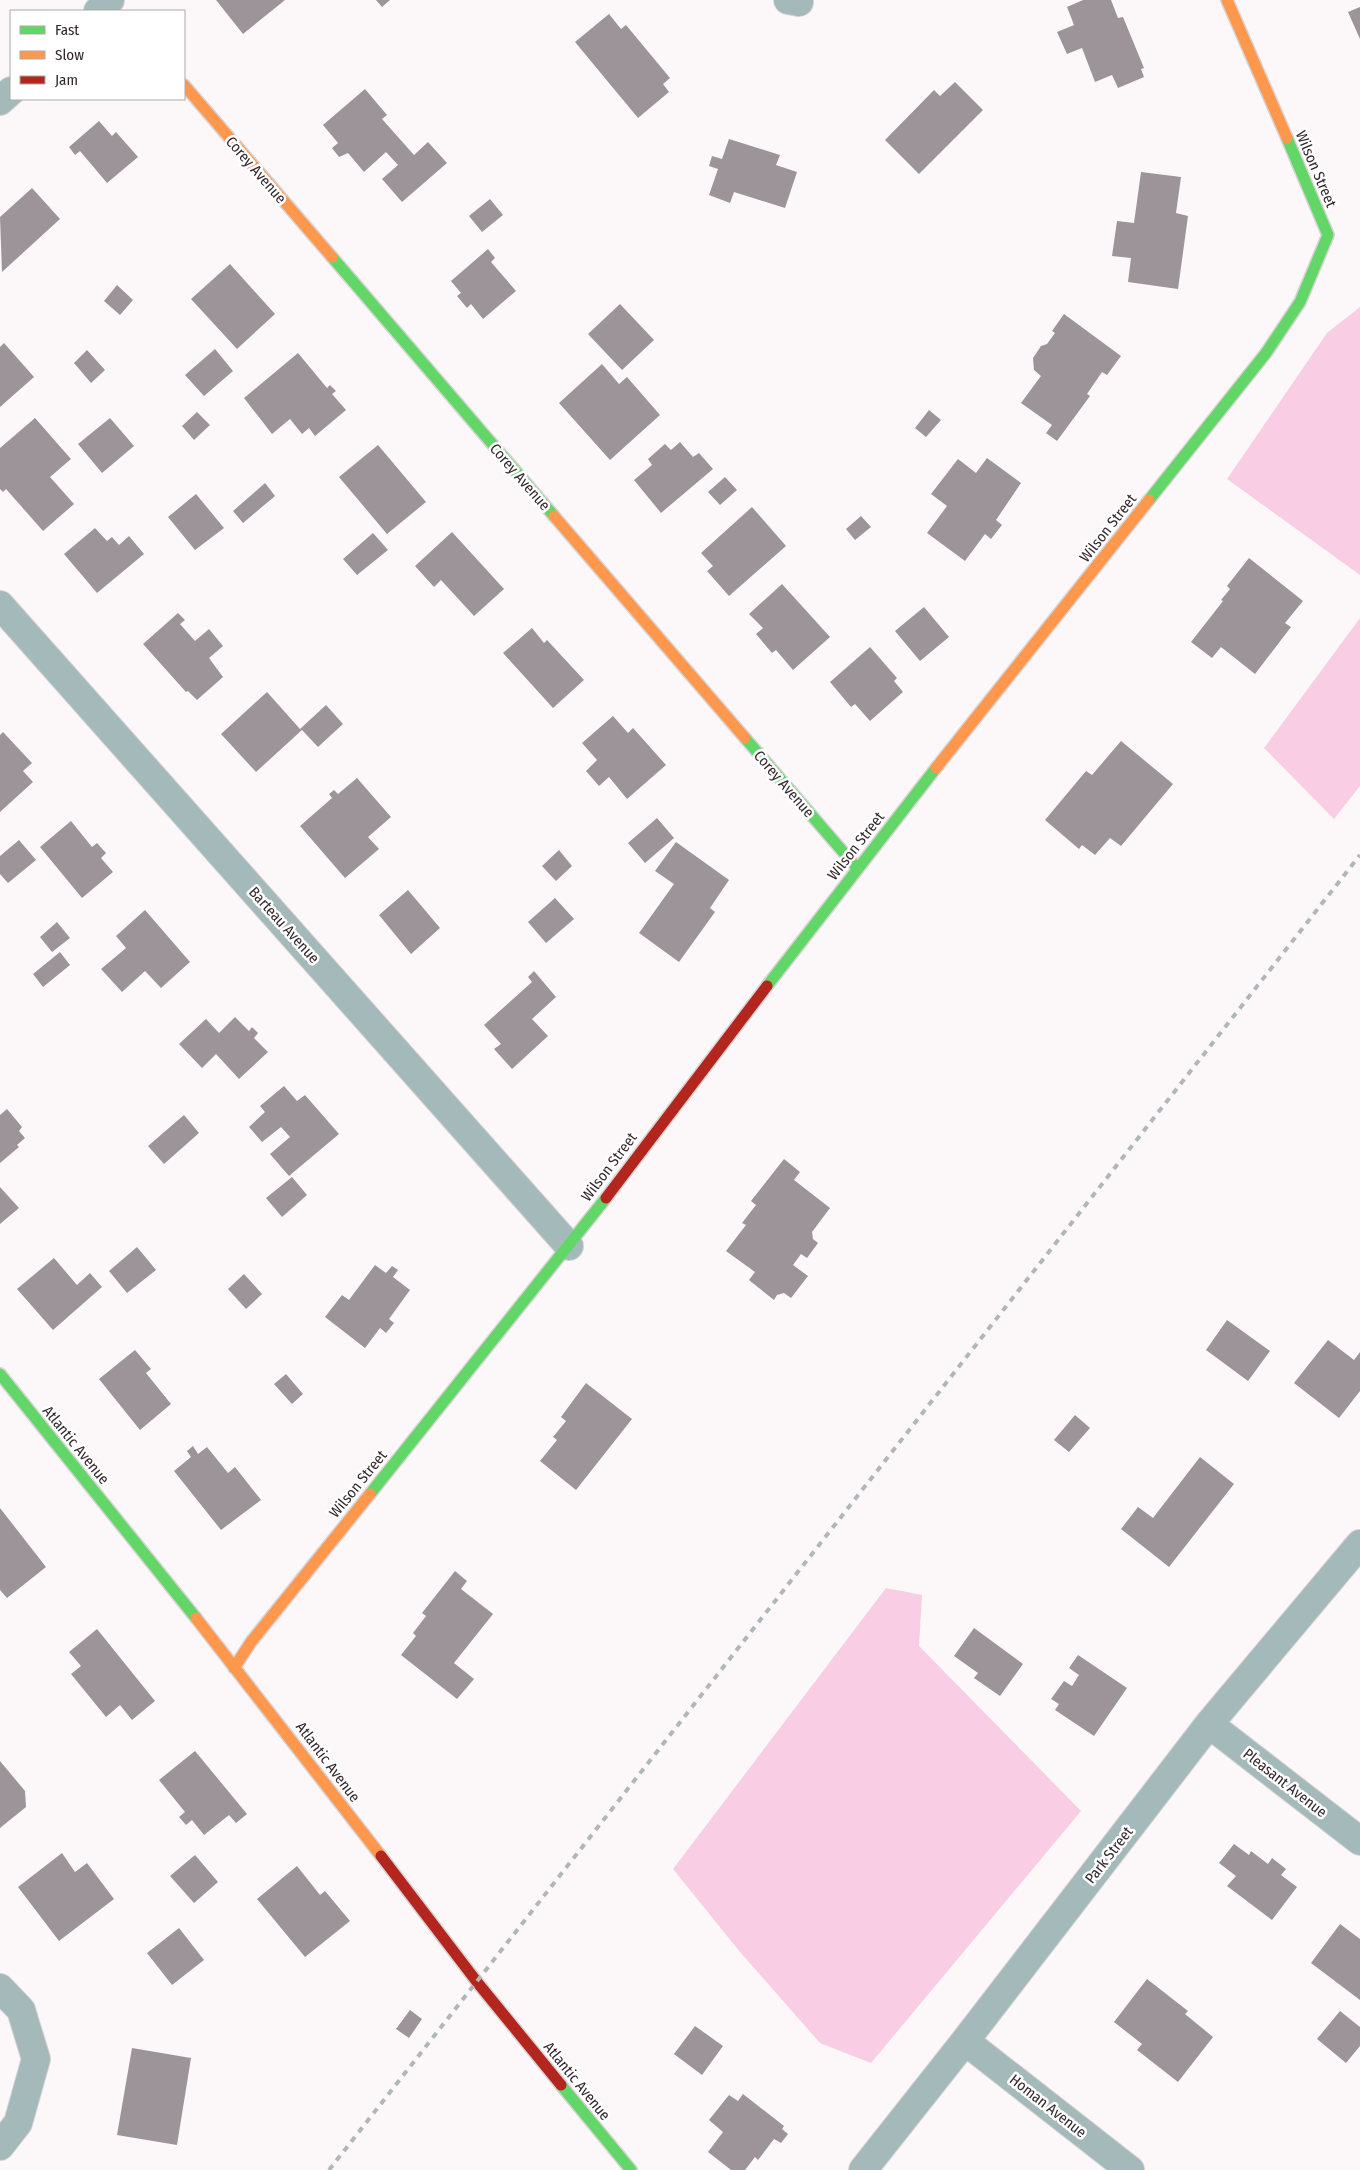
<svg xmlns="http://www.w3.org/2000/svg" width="1360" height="2170" font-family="'Fira Sans Condensed',sans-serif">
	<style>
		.forest { fill: #f9cde3 }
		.building { fill: #9c9498 }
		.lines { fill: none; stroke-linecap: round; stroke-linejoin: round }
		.street-casing { stroke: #d7d3d5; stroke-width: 30 }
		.fast-casing { stroke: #d7d3d5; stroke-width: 14 }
		.slow-casing { stroke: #d7d3d5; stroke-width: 14 }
		.jam-casing { stroke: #d7d3d5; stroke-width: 14 }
		.street { stroke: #a4b9b9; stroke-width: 28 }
		.fast { stroke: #63d668; stroke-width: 11 }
		.slow { stroke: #ff974d; stroke-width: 11 }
		.jam { stroke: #b3261e; stroke-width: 11 }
		.rail { stroke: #b1b7b9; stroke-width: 4; stroke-dasharray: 6 6; stroke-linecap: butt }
		.labels { text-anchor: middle; stroke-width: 5; stroke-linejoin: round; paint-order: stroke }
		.street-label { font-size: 15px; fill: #32252b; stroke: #fff }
	</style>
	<rect width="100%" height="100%" fill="#fcf8fa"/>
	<path class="forest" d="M1360,307V575L1227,479L1327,333Z
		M1360,618V786L1334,819L1264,748Z
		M886,1588L922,1595L919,1646L1081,1811L871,2063L820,2043L740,1952L673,1869Z"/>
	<path class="building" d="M216,0H285L243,34Z
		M376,0H390L382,7Z
		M1083,0H1111L1118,18L1123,17L1144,68L1141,69L1144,77L1118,88L1112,75L1095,82L1082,48L1067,54L1057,32L1074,25L1067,7Z
		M1360,7V39L1348,12Z
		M609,14L621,29L626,25L670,78L663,84L669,92L638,118L575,42Z
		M955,82L983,110L919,174L885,140L934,90L940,96Z
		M365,89L387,115L382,119L414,155L428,142L447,163L402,202L382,179L398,165L386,152L364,172L348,153L339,157L332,148L338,143L323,125Z
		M99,121L112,136L116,132L138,157L107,183L80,151L75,155L69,147Z
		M729,139L780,155L776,165L797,172L785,208L734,192L730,203L709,195L718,169L709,166L712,156L722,159Z
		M1141,172L1181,177L1176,213L1188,216L1178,289L1128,282L1131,258L1112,256L1117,221L1134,223Z
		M32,188L60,219L2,272L0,217Z
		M490,199L503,215L482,232L469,216Z
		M488,249L495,258L491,262L516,291L483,319L471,304L467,308L457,296L461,293L451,281Z
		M230,264L275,314L237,349L191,299Z
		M117,285L133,300L120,315L104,301Z
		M620,304L654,340L622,370L588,334Z
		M1064,314L1121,356L1107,375L1102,372L1087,394L1090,396L1057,441L1046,433L1052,425L1021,403L1041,376L1034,370L1033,358L1041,346L1047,344L1055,333L1052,331Z
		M4,343L34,377L0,407V347Z
		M215,349L233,371L204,396L185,375Z
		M87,350L105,370L91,383L74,363Z
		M298,353L327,388L330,385L336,391L332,394L346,410L315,436L309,428L302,434L290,419L272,434L244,398Z
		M602,364L619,384L627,377L660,415L610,460L559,403Z
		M929,410L941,420L926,437L915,428Z
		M197,412L210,425L194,440L182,426Z
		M35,418L71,459L50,477L74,504L43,531L6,489L3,492L0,489V448Z
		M110,418L134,446L102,473L78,444Z
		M680,442L693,457L699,453L713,469L661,513L634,480L652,465L648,459L665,444L671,450Z
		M378,445L426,502L387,534L339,477Z
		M987,458L1021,483L996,520L1002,525L991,539L985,534L965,561L927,533L947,506L931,494L958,459L976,473Z
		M725,477L737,490L720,505L708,492Z
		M265,483L275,496L243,523L233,511Z
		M196,494L224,528L195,550L168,517Z
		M752,507L786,546L729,596L707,571L713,566L701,553Z
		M861,516L871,527L855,540L846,529Z
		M95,528L107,541L112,537L119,545L129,536L144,554L97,593L64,554Z
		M452,532L504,589L474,616L441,580L434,587L415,566Z
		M373,533L388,550L357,575L343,559Z
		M1249,558L1303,601L1285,623L1291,627L1255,674L1221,647L1212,658L1191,642L1223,601L1221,600L1230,589L1227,586Z
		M782,584L830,637L793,670L776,650L772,653L756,634L763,628L749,614Z
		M924,607L949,637L920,661L895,631Z
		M178,613L185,620L180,624L195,641L209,629L223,646L209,658L223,677L197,700L188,691L186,692L143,644Z
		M532,628L544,643L547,640L584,680L553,708L503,653Z
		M870,647L897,678L894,681L903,692L870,721L855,704L851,707L830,682Z
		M267,692L300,729L326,705L343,724L318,747L302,730L256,772L221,734Z
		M613,716L628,733L633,728L666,765L627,799L609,777L599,786L586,771L597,760L582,743Z
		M3,732L32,763L23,771L33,782L0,812V735Z
		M1121,741L1173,784L1121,846L1110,838L1095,855L1082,845L1079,849L1045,820L1086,771L1092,775Z
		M357,778L391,817L368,837L379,849L345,878L300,826L332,798L329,794L334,790L338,794Z
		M657,818L674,838L645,863L628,843Z
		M71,821L92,847L97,843L106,853L101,858L113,872L82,898L40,847Z
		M19,840L36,860L8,883L0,874V856Z
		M676,842L729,880L710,908L715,912L679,962L639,933L674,884L655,871Z
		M559,850L572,866L556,881L542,866Z
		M408,890L440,928L411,954L379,915Z
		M555,898L574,919L546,943L528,922Z
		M145,910L190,962L161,988L145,971L122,992L101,969L126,948L116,936Z
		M57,922L70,938L52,952L40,937Z
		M60,952L70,965L43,987L33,974Z
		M534,971L556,997L532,1019L548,1036L512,1069L494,1049L501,1044L484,1025L532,982L528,977Z
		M235,1017L249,1031L252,1027L258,1033L254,1038L268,1052L239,1079L216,1054L202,1068L179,1044L206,1019L219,1033Z
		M284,1086L297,1101L305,1095L339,1134L289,1176L270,1154L290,1137L281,1127L262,1142L249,1127L265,1112L260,1106Z
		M7,1109L22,1127L19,1131L25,1138L17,1145L19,1147L0,1163V1115Z
		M184,1115L199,1133L164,1164L148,1146Z
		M784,1159L800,1172L794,1180L830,1208L812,1232L813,1239L818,1243L807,1258L801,1254L793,1265L808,1276L791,1298L784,1293L777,1295L774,1300L749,1280L755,1272L726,1251L746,1225L742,1223L756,1205L751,1201Z
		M292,1177L307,1195L282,1217L266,1198Z
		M0,1187L19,1208L0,1224Z
		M137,1247L156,1270L127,1293L109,1271Z
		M54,1258L77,1285L90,1273L102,1287L53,1330L17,1289Z
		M375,1265L386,1273L392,1266L398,1270L393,1277L410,1290L389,1319L394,1323L386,1333L380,1328L365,1348L325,1317L342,1295L349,1300Z
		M244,1274L262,1294L246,1309L228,1289Z
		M1227,1320L1270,1351L1248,1381L1206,1350Z
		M1328,1340L1354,1360L1360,1352V1391L1339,1418L1294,1383Z
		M135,1350L151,1369L146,1373L171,1404L140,1430L99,1379Z
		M286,1374L303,1394L292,1404L274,1384Z
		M586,1383L632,1419L576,1490L540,1461L557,1440L553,1437L566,1421L561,1417Z
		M1075,1415L1090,1428L1069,1452L1054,1440Z
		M193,1446L198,1454L207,1447L228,1473L235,1467L261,1500L221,1530L174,1471L191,1457L187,1451Z
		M1200,1457L1234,1484L1169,1567L1121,1529L1138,1507L1153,1518Z
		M0,1508L46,1567L7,1598L0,1590Z
		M455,1571L467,1581L461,1589L493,1614L454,1663L474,1679L457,1699L401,1655L416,1636L413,1633L426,1616L422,1613Z
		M974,1628L1023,1664L1000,1696L974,1678L978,1673L954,1656Z
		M97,1629L155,1701L132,1720L120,1705L106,1717L71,1674L81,1666L69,1652Z
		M1078,1655L1127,1688L1094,1736L1055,1710L1059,1704L1051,1699L1064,1681L1072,1686L1079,1675L1069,1668Z
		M195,1751L247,1814L236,1823L229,1815L204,1835L192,1820L186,1825L179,1817L185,1812L159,1780Z
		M0,1761L25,1791L26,1807L0,1828Z
		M1234,1844L1249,1855L1251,1851L1268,1864L1272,1858L1286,1869L1281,1875L1297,1887L1272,1920L1227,1886L1236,1876L1219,1863Z
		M62,1853L75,1872L87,1863L114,1899L59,1941L18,1887Z
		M195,1855L218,1882L194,1903L170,1876Z
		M297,1866L320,1895L325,1891L350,1921L305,1957L257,1899Z
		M1340,1924L1360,1939V2000L1311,1963Z
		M179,1928L204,1960L172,1985L147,1953Z
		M1147,1979L1188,2011L1185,2014L1213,2037L1178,2082L1137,2050L1142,2044L1114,2022Z
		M410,2010L422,2019L409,2038L396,2029Z
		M1340,2011L1360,2027V2046L1346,2063L1317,2039Z
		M695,2026L723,2046L702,2075L674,2054Z
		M132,2048L191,2058L177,2145L117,2135Z
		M743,2094L784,2126L782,2129L788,2134L781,2143L774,2139L758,2160L755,2157L745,2170H731L708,2152L723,2132L709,2120L729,2095L738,2101Z"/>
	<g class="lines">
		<g class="street-casing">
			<path id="street" d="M788,0L799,2
				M98,11L110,0
				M0,101L11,91
				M0,605L569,1246
				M1209,1724L1360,1841
				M0,1988L21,2010L36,2059L18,2123L0,2146
				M965,2041L1130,2170
				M863,2170L965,2041L1209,1724L1360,1544"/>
		</g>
		<g class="fast-casing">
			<path id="fast" d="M332,257L554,516
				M1149,500L1266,353L1300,302L1328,235L1287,138
				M745,738L857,868
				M767,986L936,768
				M0,1374L196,1618
				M370,1494L606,1198
				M561,2085L631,2170"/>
		</g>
		<g class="slow-casing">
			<path id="slow" d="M1227,0L1287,138
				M184,85L332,257
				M554,516L745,738
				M936,768L1149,500
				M196,1618L381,1856
				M234,1668L251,1642L370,1494"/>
		</g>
		<g class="jam-casing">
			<path id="jam" d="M606,1198L767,986
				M381,1856L477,1982L561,2085"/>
		</g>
		<use href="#street" class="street"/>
		<use href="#fast" class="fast"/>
		<use href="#slow" class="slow"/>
		<use href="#jam" class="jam"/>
		<path class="rail" d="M329,2170L1360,855"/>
	</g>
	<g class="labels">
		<g class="street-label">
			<text transform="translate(1316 169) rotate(67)" y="5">Wilson Street</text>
			<text transform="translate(256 170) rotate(49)" y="5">Corey Avenue</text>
			<text transform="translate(520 477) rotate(49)" y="5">Corey Avenue</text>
			<text transform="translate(1108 528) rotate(-52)" y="5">Wilson Street</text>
			<text transform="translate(784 784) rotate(49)" y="5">Corey Avenue</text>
			<text transform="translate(856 846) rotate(-52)" y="5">Wilson Street</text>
			<text transform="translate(284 925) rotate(48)" y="5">Barteau Avenue</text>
			<text transform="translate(609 1167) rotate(-53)" y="5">Wilson Street</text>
			<text transform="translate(76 1445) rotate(51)" y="5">Atlantic Avenue</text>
			<text transform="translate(358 1484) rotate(-51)" y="5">Wilson Street</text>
			<text transform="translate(328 1762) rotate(53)" y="5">Atlantic Avenue</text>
			<text transform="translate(1285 1783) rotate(38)" y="5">Pleasant Avenue</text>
			<text transform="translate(1109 1855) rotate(-52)" y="5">Park Street</text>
			<text transform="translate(577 2081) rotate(51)" y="5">Atlantic Avenue</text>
			<text transform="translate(1048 2106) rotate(38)" y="5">Homan Avenue</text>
		</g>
	</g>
	<rect x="10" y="10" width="175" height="90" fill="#ffffff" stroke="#ada8aa"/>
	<rect x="20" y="26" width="25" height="8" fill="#63d668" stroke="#ada8aa"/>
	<text x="55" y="35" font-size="15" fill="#32252b">Fast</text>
	<rect x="20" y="51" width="25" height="8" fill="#ff974d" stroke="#ada8aa"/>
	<text x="55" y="60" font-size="15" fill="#32252b">Slow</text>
	<rect x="20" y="76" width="25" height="8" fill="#b3261e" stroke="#ada8aa"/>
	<text x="55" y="85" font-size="15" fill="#32252b">Jam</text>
</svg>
